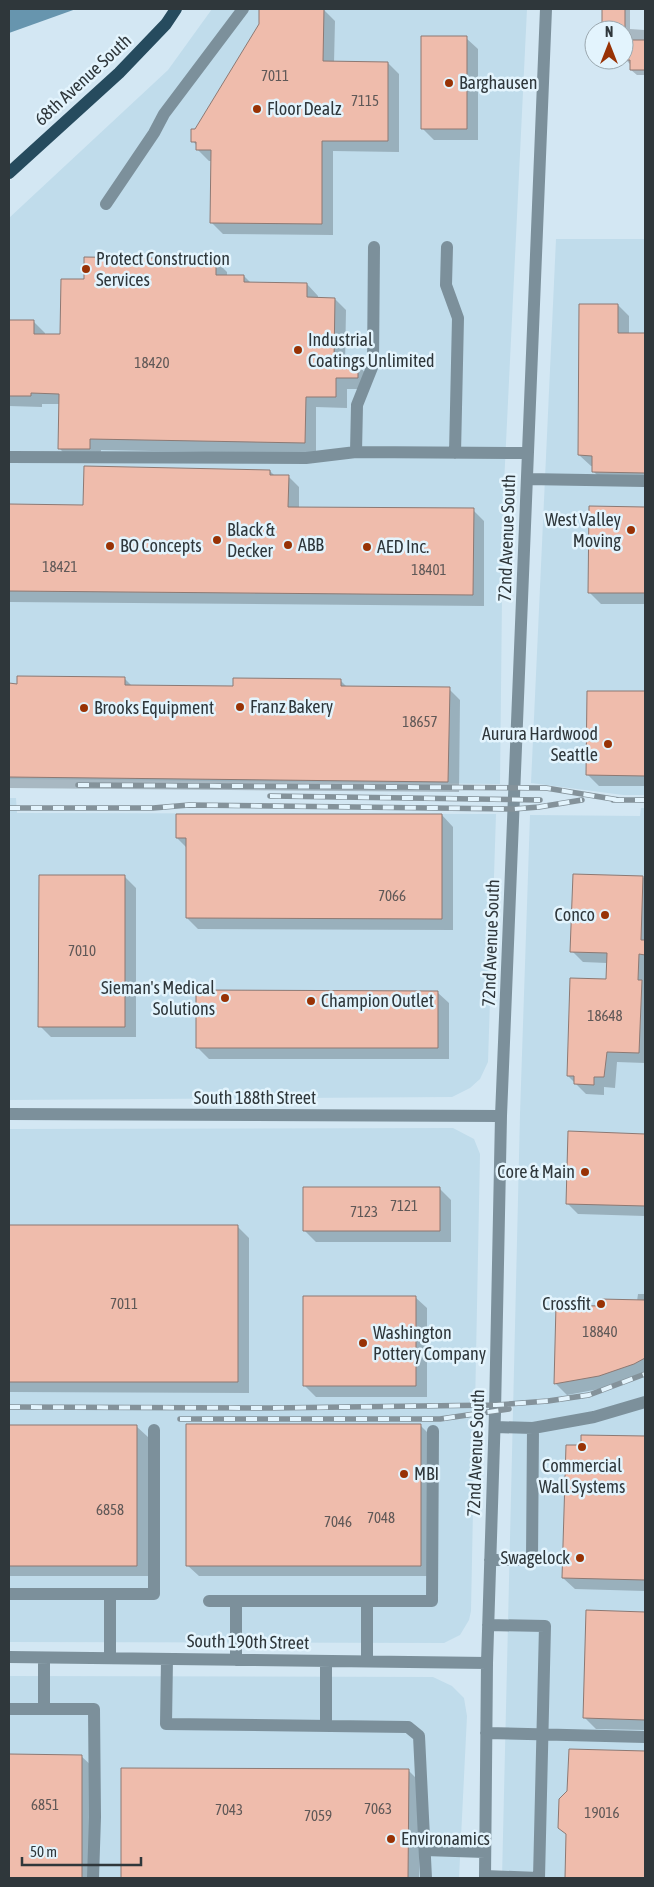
<svg xmlns="http://www.w3.org/2000/svg" width="654" height="1887" font-family="'Asap Condensed',sans-serif">
	<style>
		.built { fill: #c0dceb }
		.water { fill: #6795ae }
		.shadow { fill: #0003 }
		.building { fill: #efbcac; stroke: #8d7973 }
		.lines { fill: none; stroke-linecap: round; stroke-linejoin: round }
		.minor { stroke: #7c909b; stroke-width: 12 }
		.major { stroke: #264b5e; stroke-width: 12 }
		.rail-casing { stroke: #84929a; stroke-width: 5.5 }
		.rail { stroke: #e3f4fd; stroke-width: 4; stroke-dasharray: 11; stroke-linecap: butt }
		.poi-dot { fill: #983205; stroke: #e3f4fd; stroke-width: 2 }
		.labels { text-anchor: middle; stroke-width: 5; stroke-linejoin: round; paint-order: stroke }
		.number-label { font-size: 15px; fill: #5f5857 }
		.street-label { font-size: 18px; fill: #2f373b; stroke: #e3f4fd }
		.poi-label { font-size: 18px; fill: #2f373b; stroke: #e3f4fd; text-anchor: start }
	</style>
	<rect width="100%" height="100%" fill="#d3e7f3"/>
	<path class="built" d="M212,9H527L503,505L500,784L9,779V218L168,70Z
		M556,239H645V795H623L531,783Z
		M9,798H16L17,813L496,814L488,1062L480,1079L470,1088L452,1097L9,1100Z
		M641,808H645V1878H502L520,1114L530,815L640,816Z
		M453,1128L474,1139L480,1154L471,1611L469,1620L460,1635L444,1643L9,1642V1129Z
		M9,1676L433,1677L452,1686L464,1698L467,1716L459,1878H9Z"/>
	<path class="water" d="M9,9H76L9,33Z"/>
	<path class="shadow" d="M261,9H323L335,21L334,63H388L399,74V152L333,151V235L223,234L212,223V161H209L197,149V146L193,141L196,130L261,24Z
		M604,9H630V29L645,30V75H637L631,70V65L626,60L624,30H604Z
		M466,38L478,49V140H434L423,129Z
		M216,261L227,272V276H244L251,283L307,284L318,296V298L335,299L346,310L345,365H358L369,377V389H347V408L316,407V454L101,450L100,460H71L60,449V404H42V407L9,406V321L34,322L45,333V335L61,336L85,280Z
		M618,305L629,316V334H645V483H605L593,471V466H591L579,455Z
		M270,471L275,476H288L299,487V508L473,510L484,521V606L9,602V506H84Z
		M590,507L645,508V604H601L590,593Z
		M124,678L132,686L234,687L341,681L348,688L449,689L460,700L459,792L9,788V685Z
		M589,692L645,693V786H599L588,775Z
		M442,815L453,827V930L198,929L187,918V848L177,838Z
		M125,877L136,888V1037H51L40,1026Z
		M643,877L645,879V1063L617,1062L615,1088L604,1087V1095L586,1094L568,1076L607,980V963L583,962L572,951Z
		M437,992L449,1003V1059H209L197,1047Z
		M569,1133L645,1135V1216L578,1214L567,1203Z
		M440,1189L451,1200V1242H316L304,1230Z
		M9,1227H238L249,1238V1393L9,1392Z
		M638,1294H645V1375L610,1387L567,1395L556,1384L601,1307L637,1301Z
		M415,1297L427,1308V1397H316L304,1385Z
		M9,1426H136L148,1437V1576H9Z
		M421,1426L432,1437V1576H199L187,1565Z
		M582,1436L645,1437V1591L575,1589L563,1578Z
		M588,1612L645,1613V1730L596,1729L585,1718Z
		M570,1750L645,1752V1878H566Z
		M9,1756H81L93,1767V1878H9Z
		M122,1770H408L419,1781V1878H122Z"/>
	<path class="building" d="M259,9H324L323,61L388,62V141H322V224L210,223L211,150H196V142H191V129H195L259,24Z
		M602,9H625V30H602Z
		M421,36H467V129H421Z
		M624,40H645V70H630V60H624Z
		M84,257L216,259V275H244V282L307,283V297L335,298L334,361H336V364H358V378H336V397H306L305,443L90,439V449H58L59,394L31,393V396H9V320H34V334H60L61,279H84Z
		M579,304H618V333H645V473L592,472V456L578,455Z
		M84,466L270,470V475H289L288,507L474,508L473,595L9,591V504L83,505Z
		M589,506L645,507V593H588Z
		M17,676L125,677V685L233,686V678L341,679V686L450,687L448,782L9,777V683L17,684Z
		M587,691H645V776L586,775Z
		M176,814H442V919L186,918V838H176Z
		M573,874L643,876L641,940H645V955L639,954L638,980H642L639,1053L607,1052L604,1077H594V1085L574,1084V1076H567L570,978L606,979L607,953L570,952Z
		M39,875H125V1027H38Z
		M196,990L438,991V1048H196Z
		M568,1131L645,1134V1206L566,1204Z
		M303,1187H440V1231H303Z
		M9,1225H238V1382H9Z
		M303,1296H416V1386H303Z
		M600,1299L645,1300V1358L634,1364L599,1376L554,1384L556,1305L600,1306Z
		M186,1424H421V1566H186Z
		M9,1425H137V1566H9Z
		M581,1435L645,1436V1580L562,1578L566,1445H581Z
		M586,1610L645,1612V1720L583,1718Z
		M569,1749L645,1751V1878H565L566,1834L558,1828L559,1799L567,1791Z
		M9,1754L82,1755V1878H9Z
		M121,1768L409,1769L408,1878H121Z"/>
	<g class="lines">
		<path class="minor" d="M106,204L154,133L164,114L243,9
			M447,247L446,285L458,318L455,453
			M356,452L357,405L373,365L374,247
			M9,457L306,458L356,452L528,453
			M527,479L645,481
			M9,1114L501,1116
			M533,1428L594,1417L645,1402
			M490,1560H532L533,1428L495,1427
			M9,1594H154V1430
			M110,1594V1658
			M209,1601H432L433,1431
			M9,1657L487,1663
			M167,1659L166,1724L408,1727L419,1736L426,1878
			M236,1660V1601
			M367,1661V1601
			M9,1709H94L95,1817L93,1878
			M44,1709V1658
			M326,1726V1661
			M486,1733L645,1737
			M425,1850L485,1852
			M485,1876L539,1878L545,1626L488,1625
			M485,1878L487,1663L495,1412L501,1116L546,9"/>
		<path class="major" d="M9,173L119,73L166,24L176,9"/>
		<g class="rail-casing">
			<path id="rail" d="M78,785L546,788L619,800
				M270,796L540,800
				M613,800H645
				M9,808H153L189,805L514,809L539,807L582,800
				M9,1407L271,1408L496,1405L548,1401L589,1395L645,1374
				M180,1419H440L509,1409"/>
		</g>
		<use href="#rail" class="rail"/>
	</g>
	<g class="poi-dot">
		<circle cx="449" cy="83" r="5"/>
		<circle cx="257" cy="109" r="5"/>
		<circle cx="86" cy="269" r="5"/>
		<circle cx="298" cy="350" r="5"/>
		<circle cx="631" cy="530" r="5"/>
		<circle cx="217" cy="540" r="5"/>
		<circle cx="288" cy="545" r="5"/>
		<circle cx="110" cy="546" r="5"/>
		<circle cx="367" cy="547" r="5"/>
		<circle cx="240" cy="707" r="5"/>
		<circle cx="84" cy="708" r="5"/>
		<circle cx="608" cy="744" r="5"/>
		<circle cx="605" cy="915" r="5"/>
		<circle cx="225" cy="998" r="5"/>
		<circle cx="311" cy="1001" r="5"/>
		<circle cx="585" cy="1172" r="5"/>
		<circle cx="601" cy="1304" r="5"/>
		<circle cx="363" cy="1343" r="5"/>
		<circle cx="582" cy="1447" r="5"/>
		<circle cx="404" cy="1474" r="5"/>
		<circle cx="580" cy="1558" r="5"/>
		<circle cx="391" cy="1839" r="5"/>
	</g>
	<g class="labels">
		<g class="number-label">
			<text x="275" y="81">7011</text>
			<text x="365" y="106">7115</text>
			<text x="152" y="368">18420</text>
			<text x="60" y="572">18421</text>
			<text x="429" y="575">18401</text>
			<text x="420" y="727">18657</text>
			<text x="392" y="901">7066</text>
			<text x="82" y="956">7010</text>
			<text x="605" y="1021">18648</text>
			<text x="404" y="1211">7121</text>
			<text x="364" y="1217">7123</text>
			<text x="124" y="1309">7011</text>
			<text x="600" y="1337">18840</text>
			<text x="110" y="1515">6858</text>
			<text x="381" y="1523">7048</text>
			<text x="338" y="1527">7046</text>
			<text x="45" y="1810">6851</text>
			<text x="378" y="1814">7063</text>
			<text x="229" y="1815">7043</text>
			<text x="602" y="1818">19016</text>
			<text x="318" y="1821">7059</text>
		</g>
		<g class="street-label">
			<text transform="translate(83 80) rotate(-43)" y="6">68th Avenue South</text>
			<text transform="translate(507 538) rotate(-88)" y="6">72nd Avenue South</text>
			<text transform="translate(491 943) rotate(-88)" y="6">72nd Avenue South</text>
			<text x="255" y="1104">South 188th Street</text>
			<text transform="translate(476 1453) rotate(-88)" y="6">72nd Avenue South</text>
			<text transform="translate(248 1642) rotate(1)" y="6">South 190th Street</text>
		</g>
		<g class="poi-label">
			<text x="459" y="89">Barghausen</text>
			<text x="267" y="115">Floor Dealz</text>
			<text x="96" y="265">Protect Construction<tspan x="96" dy="21">Services</tspan></text>
			<text x="308" y="346">Industrial<tspan x="308" dy="21">Coatings Unlimited</tspan></text>
			<text x="621" y="526" text-anchor="end">West Valley<tspan x="621" dy="21">Moving</tspan></text>
			<text x="227" y="536">Black &amp;<tspan x="227" dy="21">Decker</tspan></text>
			<text x="298" y="551">ABB</text>
			<text x="120" y="552">BO Concepts</text>
			<text x="377" y="553">AED Inc.</text>
			<text x="250" y="713">Franz Bakery</text>
			<text x="94" y="714">Brooks Equipment</text>
			<text x="598" y="740" text-anchor="end">Aurura Hardwood<tspan x="598" dy="21">Seattle</tspan></text>
			<text x="595" y="921" text-anchor="end">Conco</text>
			<text x="215" y="994" text-anchor="end">Sieman's Medical<tspan x="215" dy="21">Solutions</tspan></text>
			<text x="321" y="1007">Champion Outlet</text>
			<text x="575" y="1178" text-anchor="end">Core &amp; Main</text>
			<text x="591" y="1310" text-anchor="end">Crossfit</text>
			<text x="373" y="1339">Washington<tspan x="373" dy="21">Pottery Company</tspan></text>
			<text x="582" y="1472" text-anchor="middle">Commercial<tspan x="582" dy="21">Wall Systems</tspan></text>
			<text x="414" y="1480">MBI</text>
			<text x="570" y="1564" text-anchor="end">Swagelock</text>
			<text x="401" y="1845">Environamics</text>
		</g>
	</g>
	<rect width="654" height="1887" fill="none" stroke="#2f373b" stroke-width="20"/>
	<g transform="translate(609 45)"><circle r="24" fill="#e3f4fd" stroke="#9ba8af"/>
	<path d="M0-4L9 19L0 12L-9 19Z" fill="#983205"/>
	<text y="-8" font-size="14" font-weight="bold" text-anchor="middle" fill="#2f373b">N</text>
	</g>
	<path d="M22 1857v8h119v-8" fill="none" stroke="#2f373b" stroke-width="2.5"/>
	<text x="30" y="1857" font-size="15" fill="#2f373b" stroke="#e3f4fd" stroke-width="4" paint-order="stroke">50 m</text>
</svg>
